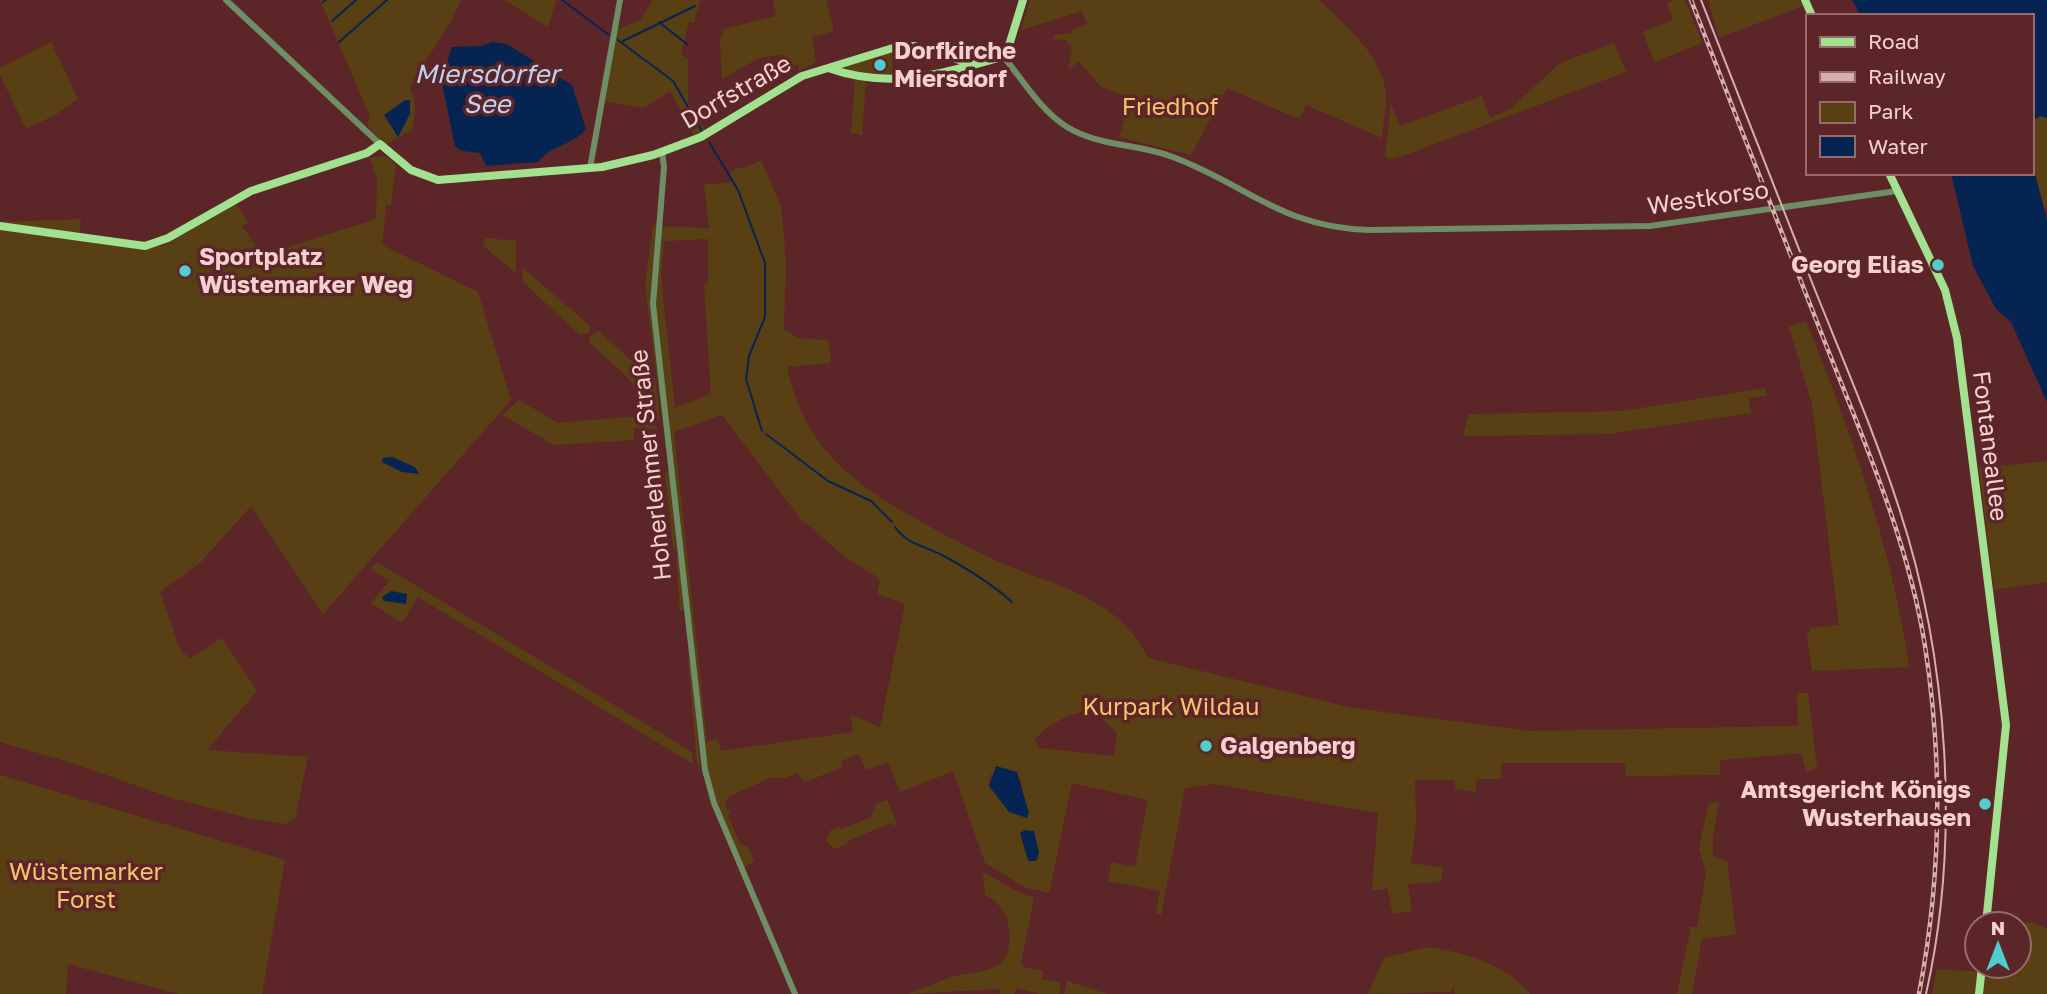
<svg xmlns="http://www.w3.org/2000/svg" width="2047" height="994" font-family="'Golos Text',sans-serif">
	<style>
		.green { fill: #584014; fill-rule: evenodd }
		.water { fill: #062451 }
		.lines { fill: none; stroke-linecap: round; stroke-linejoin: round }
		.stream { stroke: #062451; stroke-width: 2 }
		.minor { stroke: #6f8e66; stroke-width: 6 }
		.major { stroke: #a1e18f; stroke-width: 8 }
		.tram { stroke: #d6afaf; stroke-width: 2 }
		.rail-casing { stroke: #d6afaf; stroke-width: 4.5 }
		.rail { stroke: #5c2629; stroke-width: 2; stroke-dasharray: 5; stroke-linecap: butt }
		.poi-dot { fill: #51ccd1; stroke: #5c2629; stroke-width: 2.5 }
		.labels { text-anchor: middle; stroke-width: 7; stroke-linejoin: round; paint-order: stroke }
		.poi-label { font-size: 24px; font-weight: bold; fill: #f4d1d0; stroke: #5c2629; text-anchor: start }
		.street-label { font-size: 24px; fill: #f4d1d0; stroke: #5c2629 }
		.park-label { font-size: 24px; fill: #f7c36c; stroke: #5c2629 }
		.water-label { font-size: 26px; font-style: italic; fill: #bed2f1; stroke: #5c2629 }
	</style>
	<rect width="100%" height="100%" fill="#5c2629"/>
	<path class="green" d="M320,0H461L452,19L409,88C418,100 415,116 412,130L385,145L367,125L370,116Z
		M504,0H556L548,27Z
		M653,0H700L694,23L689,22L681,55L688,58V103L706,131L694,136L670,91L644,108L604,101L616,30L640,20Z
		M773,0H826L834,31L812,37L816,62L799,71L798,65L786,67L784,55L761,57L722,79L720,40L724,29L776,16Z
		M1030,0H1319C1346,27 1386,57 1386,99C1386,112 1383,125 1382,138L1306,105L1299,119L1227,88L1191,155L1119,137L1131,99L1100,86L1079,61L1068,70L1072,48L1066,40L1053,39L1054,35L1072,33V29L1087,24L1082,11L1021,30Z
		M1674,0H1685L1702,43L1654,62L1643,32L1673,20L1667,3Z
		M1708,0H1799L1803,6L1719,38Z
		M51,42L78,99L55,115L26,129L0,75V68Z
		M1614,43L1626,72L1408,154L1391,159L1385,157L1391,103L1400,126L1482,96L1490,118L1509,110L1560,63Z
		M892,49L893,75L872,76L844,69L842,66Z
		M855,80L866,81L862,135L851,133Z
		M2040,116L2047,118V205L2044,209L2031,159V122Z
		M385,156L396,165L391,205H386L382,245L478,292L511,400L323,614L251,506L200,563L160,592L180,649L190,659L222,638L257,691L207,750L308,757L295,819L285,824L252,819L172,798L69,762L0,742V222L81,219L79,234L133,242L155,240L162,247L236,203L248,223L242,226L260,252L259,264L279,250L376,219L377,180L370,158Z
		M761,160L781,207L786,261L784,329L798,338L828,340L831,363L787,367C804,450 855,485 925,524C956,541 987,558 1021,571C1074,591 1121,604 1148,658L1353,708L1530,731L1798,726L1797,693H1808L1817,768L1806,772L1801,754H1793L1720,760V775L1626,776L1625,763H1502L1500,779H1477L1475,792L1455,789V780H1415L1416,824L1411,863L1443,868L1441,882L1408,884L1412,911L1393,914L1387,888L1372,891L1378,813L1214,784L1185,788L1161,915L1156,914L1160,891L1108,881L1112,862L1135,867L1148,800L1072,783L1049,893L1024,887L985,863L953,771L900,792L888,762L866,770L859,754L841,761L843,767L805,782L797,773L786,778L772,777L728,797L725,805L727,810H730L729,817L740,844L749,847L754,862L744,867L717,802L707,766L645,286L653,226L709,228L704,184L732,183L730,172C740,166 751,167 761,160ZM708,239V283L704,284L711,394L675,408L661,278L664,241ZM722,415L801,519L845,557L877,577L880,581L877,594L905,604L880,727L851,715L853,732L721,751L717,738L707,742L674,432ZM1092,709L1117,733L1114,756L1038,748L1035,739C1051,722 1069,714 1092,709ZM995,772L1020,778L1028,817C1005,815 1006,802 989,786L990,775Z
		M486,238L516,241V273L483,246Z
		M522,267L589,325L590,332L580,335L523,282Z
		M1806,321C1850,428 1893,552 1909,667L1812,671L1807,636L1811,628L1839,625L1812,405L1789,327Z
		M599,331L649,377L655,378L660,422L627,377L590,343L589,337Z
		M1765,388L1767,395L1749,398L1751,413L1608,434L1463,436L1469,414L1622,411Z
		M519,400L558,423L647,415L658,429L634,428V440L554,445L502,415Z
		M2047,461V582L1994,590L1979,468Z
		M667,471L669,473L677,551L673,548L665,474Z
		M676,555L679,556L685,610L680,611Z
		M377,562L692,752L693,764L418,597L402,623L371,603L390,581L371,569Z
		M688,659L691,663L700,766L697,764Z
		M0,775L285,860L262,994H178L68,964L66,994H0Z
		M887,800L897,824L893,826L891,823L847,841V844L835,849L826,841L831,830L840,826L841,829L871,817L876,804Z
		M1719,802L1713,836V856L1727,861L1736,934L1702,939L1692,994H1677L1691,927H1697L1706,874L1699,847L1709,803Z
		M983,872L1022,894L1034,897L1021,962L1023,967L1043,971L1042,979L1061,983L1059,994H1040L1016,988L1014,994H1000L999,989L908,994C921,989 935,983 948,978C978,968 1014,979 1009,928C1007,913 998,901 985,895Z
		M1988,919L2033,923L2047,928V994H1932L1937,969L1982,972L1983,966H2019V924H1988Z
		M1429,947C1465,953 1506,964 1530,994H1455L1453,986L1451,992L1368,994L1384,958Z
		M1067,981L1107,994H1064Z"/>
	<path class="water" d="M1852,0H2047V118L2040,116L2031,122V16H1861Z
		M492,42L507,44L572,85L586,129C572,146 549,146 538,162L486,166L480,153L462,151L455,146L441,79L452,47L482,46Z
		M405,100H410V114L398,137L384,115Z
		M2031,159L2047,219V402L2011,322L1996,309L1973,266L1951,173H2031Z
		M392,457L415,467L419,474L402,472L382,462L383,458Z
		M391,591L407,594L406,604L384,601L382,597Z
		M996,766L1017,772L1029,813L1027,818L1009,812L989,786Z
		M1025,830L1034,831L1039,853L1036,861H1029L1027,857L1020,833Z"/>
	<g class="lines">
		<path class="stream" d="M562,0L609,35
			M323,2L326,0
			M332,21L356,0
			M659,22L688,45
			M618,40L673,81L702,131
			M623,41L695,6
			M339,42L387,0
			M709,142L738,190L765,263V317L749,356L746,379L762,431
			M766,434L828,481L871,501L892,522
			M895,527C907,544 924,546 942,555C966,568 992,584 1012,602"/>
		<path class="minor" d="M226,0L380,144
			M1003,56C1023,80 1040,110 1067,127C1098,146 1137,144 1170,156C1247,184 1279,227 1369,230L1650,226L1897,191
			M662,152L664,167L653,304L705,770L714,803L795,994
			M590,168L620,0"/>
		<path class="major" d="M1805,0L1812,16
			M828,68C891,90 938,74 999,58L1007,52L1023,0
			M1889,173L1945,290L1957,338L2006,725L1986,924
			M0,226L145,246L168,238L251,191L367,153L380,144L411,170L438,180L602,167L653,155L701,137L802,76L893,48L915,46L972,64
			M1979,994L1982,966"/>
		<path class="tram" d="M1701,0C1739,97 1777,194 1815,290C1844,362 1875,434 1899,508C1948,657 1961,840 1926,994"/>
		<g class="rail-casing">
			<path id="rail" d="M1691,0C1736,117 1782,233 1828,350C1866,446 1909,544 1925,646C1943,762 1941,880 1919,994"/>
		</g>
		<use href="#rail" class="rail"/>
	</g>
	<g class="poi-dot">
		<circle cx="880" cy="65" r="7"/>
		<circle cx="1938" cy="265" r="7"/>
		<circle cx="185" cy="271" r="7"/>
		<circle cx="1206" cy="746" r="7"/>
		<circle cx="1985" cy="804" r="7"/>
	</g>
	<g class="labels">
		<g class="poi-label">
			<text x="894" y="59">Dorfkirche<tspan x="894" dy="28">Miersdorf</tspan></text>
			<text x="199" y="265">Sportplatz<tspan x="199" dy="28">Wüstemarker Weg</tspan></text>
			<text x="1924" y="273" text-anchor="end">Georg Elias</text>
			<text x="1220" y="754">Galgenberg</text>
			<text x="1971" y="798" text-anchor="end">Amtsgericht Königs<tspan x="1971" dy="28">Wusterhausen</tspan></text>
		</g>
		<g class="street-label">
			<text transform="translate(736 92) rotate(-30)" y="8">Dorfstraße</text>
			<text transform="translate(1708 198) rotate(-8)" y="8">Westkorso</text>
			<text transform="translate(1990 446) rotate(83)" y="8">Fontaneallee</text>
			<text transform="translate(651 465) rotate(-96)" y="8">Hoherlehmer Straße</text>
		</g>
		<g class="park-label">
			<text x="1170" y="115">Friedhof</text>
			<text x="1171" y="715">Kurpark Wildau</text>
			<text x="86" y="880">Wüstemarker<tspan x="86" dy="28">Forst</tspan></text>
		</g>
		<g class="water-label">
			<text x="487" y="83">Miersdorfer<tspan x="487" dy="30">See</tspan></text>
		</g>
	</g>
	<rect x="1806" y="14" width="228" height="161" fill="#5c2629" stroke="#996a6c" stroke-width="2"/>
	<rect x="1820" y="37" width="35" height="10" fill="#a1e18f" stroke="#996a6c" stroke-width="2"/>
	<text x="1868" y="49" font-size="21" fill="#f4d1d0">Road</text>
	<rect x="1820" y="72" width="35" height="10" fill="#d6afaf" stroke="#996a6c" stroke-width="2"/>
	<text x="1868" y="84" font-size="21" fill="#f4d1d0">Railway</text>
	<rect x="1820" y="102" width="35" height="21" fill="#584014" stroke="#996a6c" stroke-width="2"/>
	<text x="1868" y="119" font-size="21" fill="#f4d1d0">Park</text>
	<rect x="1820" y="136" width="35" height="21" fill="#062451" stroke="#996a6c" stroke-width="2"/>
	<text x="1868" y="154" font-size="21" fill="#f4d1d0">Water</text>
	<g transform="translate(1998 945)"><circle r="33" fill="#5c2629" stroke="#996a6c" stroke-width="2"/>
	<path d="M0-5L12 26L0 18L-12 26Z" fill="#51ccd1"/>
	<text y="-10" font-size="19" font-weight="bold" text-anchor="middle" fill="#f4d1d0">N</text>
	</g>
</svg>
